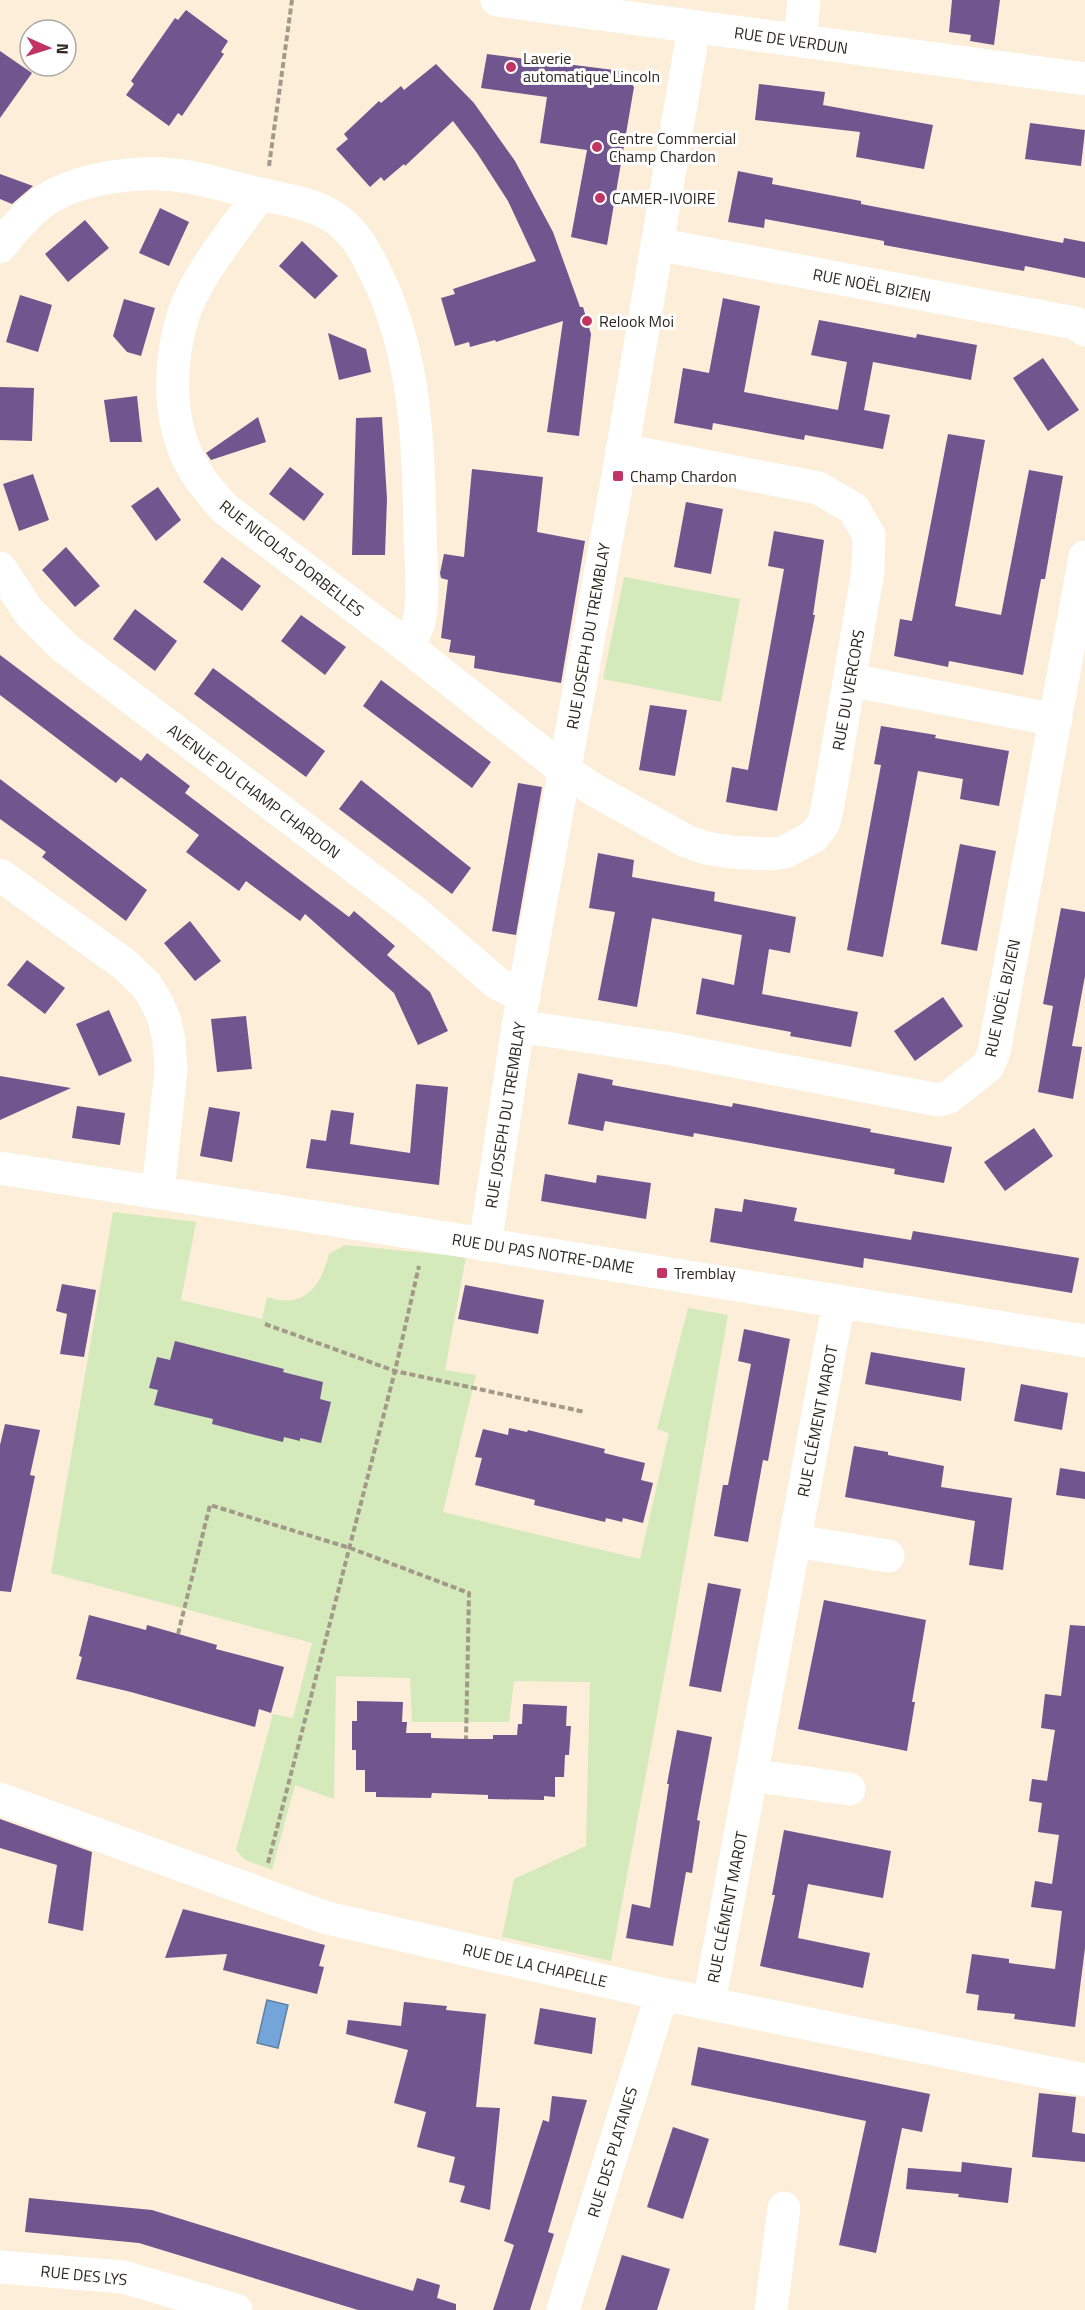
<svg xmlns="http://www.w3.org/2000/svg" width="1085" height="2310" font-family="'Titillium Web',sans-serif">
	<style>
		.green { fill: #d4eabb }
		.water { fill: #73a5da; stroke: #5e80a2; stroke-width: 1.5 }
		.building { fill: #70558e }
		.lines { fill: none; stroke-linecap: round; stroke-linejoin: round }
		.path { stroke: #a39989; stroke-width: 4; stroke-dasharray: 6 3; stroke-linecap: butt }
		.minor { stroke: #fff; stroke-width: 33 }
		.poi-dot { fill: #c13464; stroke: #fff; stroke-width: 2 }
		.labels { text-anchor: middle; stroke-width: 6; stroke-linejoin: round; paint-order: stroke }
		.street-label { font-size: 16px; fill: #2d281f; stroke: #fff }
		.poi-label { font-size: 16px; fill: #2d281f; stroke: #fff; text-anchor: start }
	</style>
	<rect width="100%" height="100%" fill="#fceed9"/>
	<path class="green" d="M624,577L740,599L721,702L603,679Z
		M113,1212L196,1222L181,1300L262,1319L267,1297C304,1310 321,1286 329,1254L345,1245L466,1257L445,1370L476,1375L443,1512L640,1559L669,1433L657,1429L688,1308L728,1315L673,1629L611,1961L502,1937L514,1879L586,1846L590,1682L514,1681L509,1722H412L410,1678L336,1676L334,1799L295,1785L272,1870L245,1860L236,1850L273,1714L293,1718L312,1643L51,1573Z"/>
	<path class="water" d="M267,2000L288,2005L278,2048L257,2043Z"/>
	<path class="building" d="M952,0H1000L994,45L970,41L971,35L949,32Z
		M186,10L228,41L221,52L224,54L182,116L178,113L169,126L126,95L134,84L131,81L175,18L178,20Z
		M0,51L32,73L0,118Z
		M487,54L622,71L634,87L607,245L571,237L587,150L540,143L547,97L481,88Z
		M436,64L474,103L515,161L553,232L580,307H583L591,334L579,436L547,432L563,321L496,342L495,340L470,347L469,342L455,346L441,298L455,294L453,289L536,261L508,201L477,153L453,121L405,166L404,164L384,181L381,177L370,187L336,149L348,139L344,134L379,101L381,103L401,86L404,90Z
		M759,84L825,92L823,105L933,125L924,169L856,157L860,132L755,120Z
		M1030,123L1085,130L1081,166L1025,159Z
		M738,171L773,178L772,184L861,201V204L1063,243L1064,238L1085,242V278L1025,266L1024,271L884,245V241L765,219L764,228L728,222Z
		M0,174L33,186L12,204L0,199Z
		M160,208L189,222L169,266L139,253Z
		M85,220L109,248L68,282L45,254Z
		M302,241L338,276L315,299L279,266Z
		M20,295L52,305L38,352L6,342Z
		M723,298L760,306L744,392L838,410L847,362L811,355L819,320L916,338L917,334L977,345L971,380L873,362L864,410L890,415L883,449L805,435L804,440L713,423L712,430L674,423L683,368L709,373Z
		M124,299L155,308L141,356L127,352L113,336Z
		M328,333L366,349L371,372L339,380Z
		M1043,358L1079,410L1048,431L1013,378Z
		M0,387L34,388L32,441L0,440Z
		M137,396L142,442H110L104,400Z
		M258,417L266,442L211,460L206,453Z
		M382,417L387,499L385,555H352L356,418Z
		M948,434L985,440L955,606L1001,615L1029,470L1063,476L1045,579H1041L1023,675L949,661L948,667L894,656L900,619L912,621Z
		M290,467L324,494L304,521L269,494Z
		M472,469L543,477L537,532L585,541L561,683L474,668L475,656L449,652L451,640L441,638L448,580L441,578L440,573L444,554L464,557Z
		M33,474L49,520L19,531L3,484Z
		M158,487L181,520L156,541L131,506Z
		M686,502L723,509L711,574L674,567Z
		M774,531L824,540L813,615H815L777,811L726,802L732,767L748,770L784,569L768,566Z
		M66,547L100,586L75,607L42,570Z
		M222,557L261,586L242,611L203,582Z
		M135,609L177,641L155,671L113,639Z
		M301,615L346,647L325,675L281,641Z
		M0,655L141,761L147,753L190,786L185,793L349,917L354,911L395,946L387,955L430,992L448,1031L418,1045L394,993L305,914L300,921L246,881L239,891L186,852L199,835L121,777L116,783L0,695Z
		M213,668L325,751L306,777L194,694Z
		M381,680L491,762L472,788L363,706Z
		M650,705L687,710L675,776L639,770Z
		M881,726L936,735L935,738L1009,751L999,806L960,799L963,779L918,771L883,957L847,950L881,765L874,764Z
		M0,779L147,890L126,921L42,857L46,852L0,819Z
		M361,780L471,868L452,894L339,809Z
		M518,783L542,787L516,935L492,931Z
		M960,844L996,851L977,951L941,944Z
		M598,853L634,860L632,877L715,892L714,901L796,917L790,953L769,949L762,994L858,1012L851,1047L790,1036L791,1032L696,1014L702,978L734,985L742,935L652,918L637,1007L598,1000L615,912L589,908Z
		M1061,908L1085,912V976L1072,1046L1082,1047L1073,1099L1038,1092L1053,1006L1043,1004Z
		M190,921L221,961L195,981L164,943Z
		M27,960L65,988L45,1014L7,985Z
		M943,997L963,1026L915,1061L894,1031Z
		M109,1010L132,1061L99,1076L76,1024Z
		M246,1016L252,1069L217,1072L211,1019Z
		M578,1073L613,1080L612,1085L732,1107L733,1103L871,1129L870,1132L952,1147L944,1183L894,1174L895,1169L694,1133L693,1137L605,1121L603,1131L568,1124Z
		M0,1076L71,1088L0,1120Z
		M416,1084L448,1087L439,1185L306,1168L311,1139L326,1141L331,1110L354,1113L350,1144L410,1153Z
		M77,1106L125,1113L120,1145L72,1138Z
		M209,1107L240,1112L232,1162L200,1156Z
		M1034,1128L1053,1156L1005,1191L984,1162Z
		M545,1174L596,1183L597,1175L651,1183L646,1219L541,1201Z
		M744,1199L797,1208L794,1221L911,1240L913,1231L1079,1258L1072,1293L864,1258L863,1268L710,1242L715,1208L742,1212Z
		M62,1284L96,1290L84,1357L60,1354L67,1314L56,1311Z
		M465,1285L544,1300L538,1334L458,1319Z
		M744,1329L790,1339L768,1461L763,1460L748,1542L714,1536L723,1485H728L751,1364L738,1361Z
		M175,1341L284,1369L283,1372L323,1382L320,1399L331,1402L321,1443L300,1438V1441L284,1437L283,1442L212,1424L213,1419L154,1405L158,1390L149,1388L157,1357L170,1360Z
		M871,1352L965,1368L961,1401L865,1384Z
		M1021,1384L1068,1393L1062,1430L1014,1421Z
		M5,1424L40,1430L30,1475L35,1476L11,1592L0,1591V1445Z
		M509,1428L527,1432L528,1430L605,1449L604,1453L645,1463L641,1480L653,1483L643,1523L623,1518L622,1522L606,1518L605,1522L534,1505L535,1500L475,1485L482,1458L475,1457L483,1429L508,1435Z
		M854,1446L888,1452V1455L944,1466L941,1487L1012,1498L1003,1570L969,1565L975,1521L845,1497Z
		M1060,1468L1085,1472V1499L1056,1495Z
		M708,1583L741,1589L721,1692L689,1686Z
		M824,1600L926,1620L912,1702H915L907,1751L798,1729Z
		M89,1615L146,1630L147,1625L217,1645L216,1649L284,1667L271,1713L259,1709L255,1727L131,1692L76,1679L82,1657L79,1656Z
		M1070,1625L1085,1626V1948L1075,2027L1014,2019L1015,2014L977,2010L979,1995L966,1993L972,1954L1009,1959V1963L1055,1969L1062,1911L1031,1907L1035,1881L1052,1884L1059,1835L1038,1832L1042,1803L1029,1801L1032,1779L1047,1781L1055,1730L1041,1728L1045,1694L1061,1696Z
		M357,1701L403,1702L402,1722H407L406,1733H431V1738L466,1739H493V1735H517L518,1724H522L523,1704L567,1706L566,1726H571L569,1755H565L564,1777H555V1797L544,1796V1800L488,1799V1795L432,1793L431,1798L376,1797V1792H365V1770H356V1750H352V1721H357Z
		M677,1730L712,1737L697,1820L700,1821L692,1873L686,1872L673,1946L626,1938L632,1904L650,1908L669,1784H667Z
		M0,1819L92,1852L83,1931L48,1923L57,1865L0,1848Z
		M784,1830L891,1851L883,1898L808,1884L798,1938L870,1953L863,1988L760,1966L775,1895H772Z
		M183,1909L325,1945L319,1966L324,1967L317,1994L223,1970L227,1954L165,1958Z
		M404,2002L447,2006L446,2010L486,2014L476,2107L500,2108L490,2210L460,2202L465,2186L449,2182L455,2157L417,2147L426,2112L394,2103L408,2050L346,2034L348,2020L401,2026Z
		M540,2008L596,2018L592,2054L534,2044Z
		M698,2047L930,2094L922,2132L902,2128L876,2253L839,2245L866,2121L691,2085Z
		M1039,2093L1076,2097L1072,2132L1085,2134V2162L1032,2157Z
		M552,2096L587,2100L548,2232L554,2234L530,2310H493L514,2245L504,2241L543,2120L549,2122Z
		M673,2127L709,2139L683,2219L647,2207Z
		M962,2162L1012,2168L1008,2203L958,2197L959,2194L906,2189L908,2168L961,2172Z
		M29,2198L152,2210L413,2291L417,2278L440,2285L437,2298L456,2304V2310H358L139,2243L25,2232Z
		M622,2255L670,2269L657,2310H605Z"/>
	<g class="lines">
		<path class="path" d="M269,166L292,0
			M265,1324L395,1371L585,1412
			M178,1634L210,1505L350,1548L469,1593L466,1739
			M268,1863L395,1371L419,1266"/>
		<path class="minor" d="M497,0L1085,79
			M800,41L804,0
			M260,194C235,230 199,271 184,313C169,359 167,416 189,460C198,478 211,493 224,508L408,647L564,770L596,791L686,841L706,848L731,852L771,854L785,852L814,836L823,824L827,810L868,571L869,535L853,508L818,488L622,450
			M657,244L1075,323L1085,330
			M0,247C12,231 25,216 40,204C77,176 145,169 189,177C213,181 236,189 260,194C291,201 323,204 347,228C362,243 371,263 380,282C416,361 418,442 420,527C420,558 425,591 419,622C417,630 411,639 408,647
			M0,568L29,612L64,647L417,914L497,983L524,997
			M850,680L1056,720
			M0,875L124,964L146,985L157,1003L165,1021L169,1041L171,1070L158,1192
			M518,1026L671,1049L938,1100L949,1097L988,1066L994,1052L1085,557
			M0,1168L328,1219L1085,1341
			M485,1245L518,1026L618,476L694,27
			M795,1541L888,1556
			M751,1775L849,1789
			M0,1799L327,1918L662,1994L1085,2080
			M709,2003L839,1301
			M0,2267L123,2277L236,2310
			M563,2310L662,1994
			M771,2310L784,2208"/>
	</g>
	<g class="poi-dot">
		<circle cx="511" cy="67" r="6"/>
		<circle cx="597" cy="147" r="6"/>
		<circle cx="600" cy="198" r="6"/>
		<circle cx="587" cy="321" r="6"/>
		<rect x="612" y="470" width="12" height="12" rx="3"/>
		<rect x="656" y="1267" width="12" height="12" rx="3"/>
	</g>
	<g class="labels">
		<g class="street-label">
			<text transform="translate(791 40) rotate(8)" y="6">RUE DE VERDUN</text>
			<text transform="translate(872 285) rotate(11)" y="6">RUE NOËL BIZIEN</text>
			<text transform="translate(292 558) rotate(38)" y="6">RUE NICOLAS DORBELLES</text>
			<text transform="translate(588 636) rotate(-80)" y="6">RUE JOSEPH DU TREMBLAY</text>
			<text transform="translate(848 690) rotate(-80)" y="6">RUE DU VERCORS</text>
			<text transform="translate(254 791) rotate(37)" y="6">AVENUE DU CHAMP CHARDON</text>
			<text transform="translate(1002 998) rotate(-78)" y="6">RUE NOËL BIZIEN</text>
			<text transform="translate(505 1115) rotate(-81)" y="6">RUE JOSEPH DU TREMBLAY</text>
			<text transform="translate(543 1253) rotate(9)" y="6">RUE DU PAS NOTRE-DAME</text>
			<text transform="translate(817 1421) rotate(-79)" y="6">RUE CLÉMENT MAROT</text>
			<text transform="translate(727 1907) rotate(-79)" y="6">RUE CLÉMENT MAROT</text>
			<text transform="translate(535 1965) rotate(13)" y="6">RUE DE LA CHAPELLE</text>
			<text transform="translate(612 2152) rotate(-73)" y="6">RUE DES PLATANES</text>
			<text transform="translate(84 2275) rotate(6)" y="6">RUE DES LYS</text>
		</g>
		<g class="poi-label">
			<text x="523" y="64">Laverie<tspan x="523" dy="18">automatique Lincoln</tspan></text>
			<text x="609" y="144">Centre Commercial<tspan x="609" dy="18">Champ Chardon</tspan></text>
			<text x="612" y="204">CAMER-IVOIRE</text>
			<text x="599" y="327">Relook Moi</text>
			<text x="630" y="482">Champ Chardon</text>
			<text x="674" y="1279">Tremblay</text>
		</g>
	</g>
	<g transform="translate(48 48) rotate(93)"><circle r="28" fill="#ffffff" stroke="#aba9a5" stroke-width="1.5"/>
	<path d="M0-4.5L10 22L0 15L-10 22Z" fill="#c13464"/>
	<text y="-9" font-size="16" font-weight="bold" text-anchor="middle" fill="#2d281f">N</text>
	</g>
</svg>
